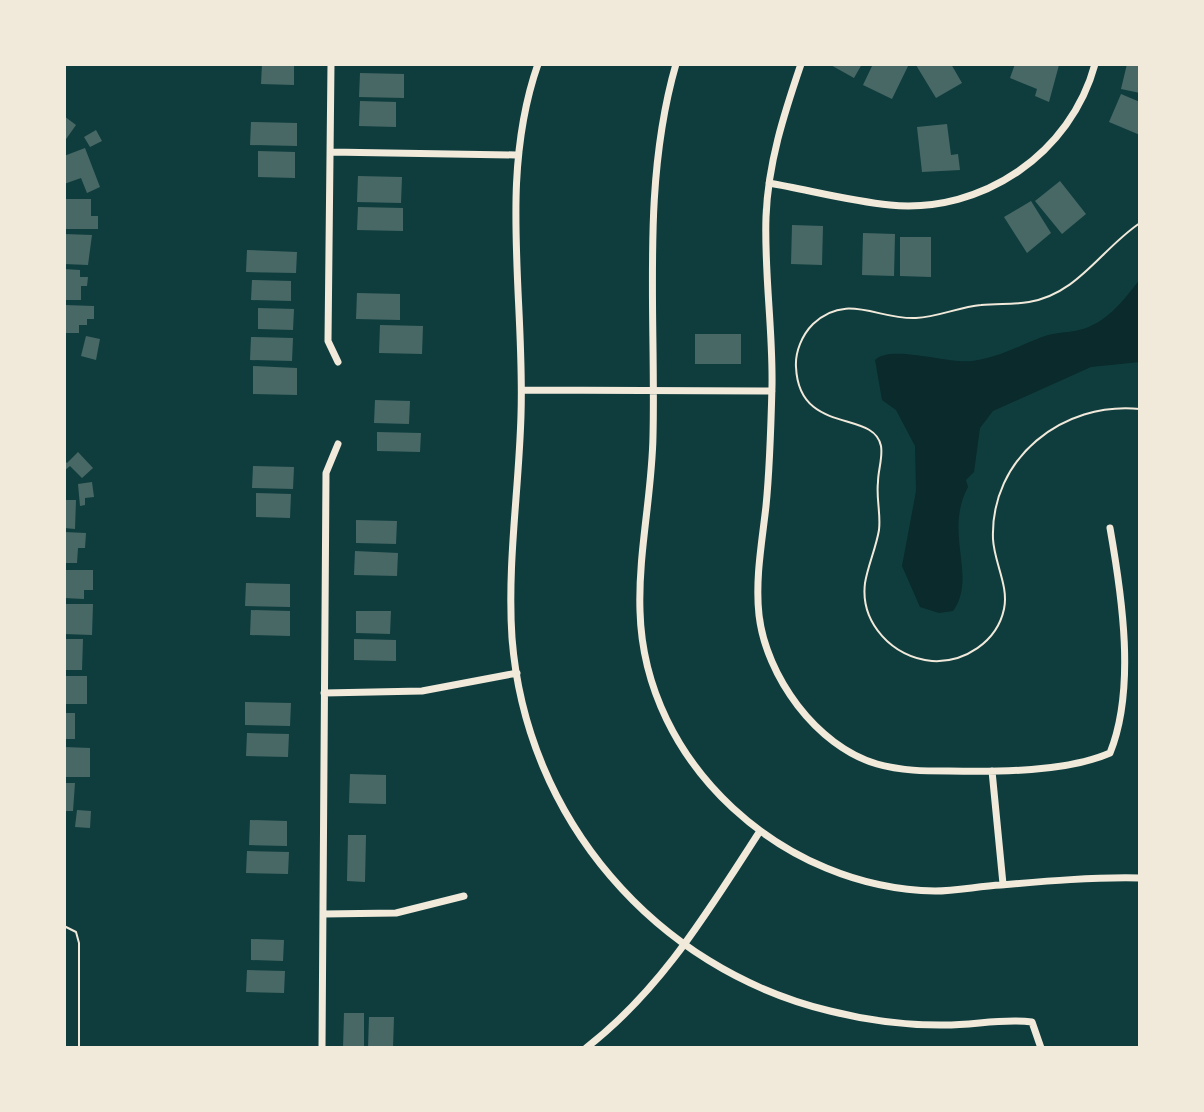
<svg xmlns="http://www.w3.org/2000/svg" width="1204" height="1112" font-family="Overpass,sans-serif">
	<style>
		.water { fill: #0a2a2b }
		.building { fill: #486865 }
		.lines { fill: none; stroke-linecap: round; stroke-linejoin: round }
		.path { stroke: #f1e9da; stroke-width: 2 }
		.minor { stroke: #f1e9da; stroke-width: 7 }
	</style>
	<rect width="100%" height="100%" fill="#0f3d3e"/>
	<path class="water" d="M1140,279V362L1091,367L993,411L980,428L974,472L966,480L968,487C943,534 978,576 953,611L939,613L920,607L902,566L916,491L915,446L896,410L882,400L875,360C890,344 948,364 972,361C997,358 1019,346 1042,337C1054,332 1067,333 1079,330C1106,324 1124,300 1140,279Z"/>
	<path class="building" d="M262,64H294V85L261,84Z
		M829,64H862L854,78Z
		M873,64H909L892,99L863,85Z
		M951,64L962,83L936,98L916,65Z
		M1015,64L1059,65L1049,102L1035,96L1037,89L1010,78Z
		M1127,64H1140V93L1121,89Z
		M360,73L404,74V98L359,97Z
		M1121,94L1140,102V135L1109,122Z
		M360,101L396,102V127L359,126Z
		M64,116L76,125L64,142Z
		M251,122L297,123V146L250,145Z
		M947,124L951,155L958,154L960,170L922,172L917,127Z
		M96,130L102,141L90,147L84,137Z
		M85,148L100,187L87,193L81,178L64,184V156Z
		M258,151L295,152V178L258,177Z
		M358,176L402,177L401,203L357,202Z
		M1060,181L1086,214L1062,234L1035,201Z
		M64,199H91V216H98V229H64Z
		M1031,201L1051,233L1027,253L1004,217Z
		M358,207L403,208V231L357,230Z
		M792,225L823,226L822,265L791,264Z
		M863,233L895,234L894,276L862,275Z
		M64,234L92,235L88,265L64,264Z
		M900,237H931V277L900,276Z
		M247,250L297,252L296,273L246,272Z
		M64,269L80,270V277H88L87,286H81V300H64Z
		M252,280L291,281V301L251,300Z
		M357,293L400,294V320L356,319Z
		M64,305L94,306V319H87V325H79V333H64Z
		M258,308L294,309L293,330L258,329Z
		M380,325L423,326L422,354L379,353Z
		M695,334H741V364H695Z
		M86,336L100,339L96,360L81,356Z
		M251,337L293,338L292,361L250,360Z
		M253,366L297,368V395L253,394Z
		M375,400L410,401L409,424L374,423Z
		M377,432L421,433L420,452L377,451Z
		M78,452L93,468L82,478L70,466L64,471V460L67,463Z
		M253,466L294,467L293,489L252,488Z
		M92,482L94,497L85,498V505L80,506L78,484Z
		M256,493L291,494L290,518L256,517Z
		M64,500H76L75,529L64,528Z
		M356,520L397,521L396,544L356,543Z
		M64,532L86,533L85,548H78L77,563H64Z
		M355,551L398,553L397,576L354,575Z
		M64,570H93V590H84V599L64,598Z
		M246,583L290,584V607L245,606Z
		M64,604H93L92,635L64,634Z
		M251,610L290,611V636L250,635Z
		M356,611H391L390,634L356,633Z
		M64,639H83L82,670H64Z
		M354,639L396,640V661L354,660Z
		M64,676H87V704H64Z
		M245,702L291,703L290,726L245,725Z
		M64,713H75V739H64Z
		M247,733L289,734L288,757L246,756Z
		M64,747L90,748V777H64Z
		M350,774L386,775V804L349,803Z
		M64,783H75L73,811H64Z
		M77,810L91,811L90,828L75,827Z
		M250,820L287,821V846L249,845Z
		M348,835H366L365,882L347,881Z
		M247,851L289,852L288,874L246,873Z
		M251,939L284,940L283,961L251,960Z
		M247,970L285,971L284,993L246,992Z
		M344,1013H364V1048H343Z
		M369,1017H394L393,1048H368Z"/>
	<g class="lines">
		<path class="path" d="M1140,223C1101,249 1078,294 1029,302C1013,305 997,303 981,305C959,307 938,317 916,318C878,320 847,292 813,324C802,335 795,352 796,367C799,436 874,409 881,446C883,458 878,470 878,482C876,498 881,514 879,530C876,548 868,565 865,583C860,623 893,658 932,661C964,663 997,642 1004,609C1009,586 994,562 993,539C990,458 1063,401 1140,409
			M64,926L76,932L79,943V1048"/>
		<path class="minor" d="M331,64L328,341L338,362
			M538,64C498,178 525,298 521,415C519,489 507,564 512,638C526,818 655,969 830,1011C865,1020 904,1025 940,1025C971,1026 1001,1018 1032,1022L1041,1048
			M676,64C641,185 656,312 653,436C652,495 638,553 640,611C644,765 785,889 935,891C957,891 979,886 1001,885C1047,881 1094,877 1140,878
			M801,64C784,114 768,163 766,217C764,273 773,329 772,386C771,426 770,466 766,506C762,542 755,579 759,615C766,676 816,746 877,764C901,771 925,771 949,771C997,772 1067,772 1110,753C1136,689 1122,596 1110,528
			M330,152L516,155
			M769,183C809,190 849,201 890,205C983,214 1071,153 1095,64
			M522,390L772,391
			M324,693L422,691L517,673
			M992,771L1003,884
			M324,914L396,913L464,896
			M322,1048L326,473L338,444
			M586,1048C662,989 708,911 760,831"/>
	</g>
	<rect width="1204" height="1112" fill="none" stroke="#f1e9da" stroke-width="132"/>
</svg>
